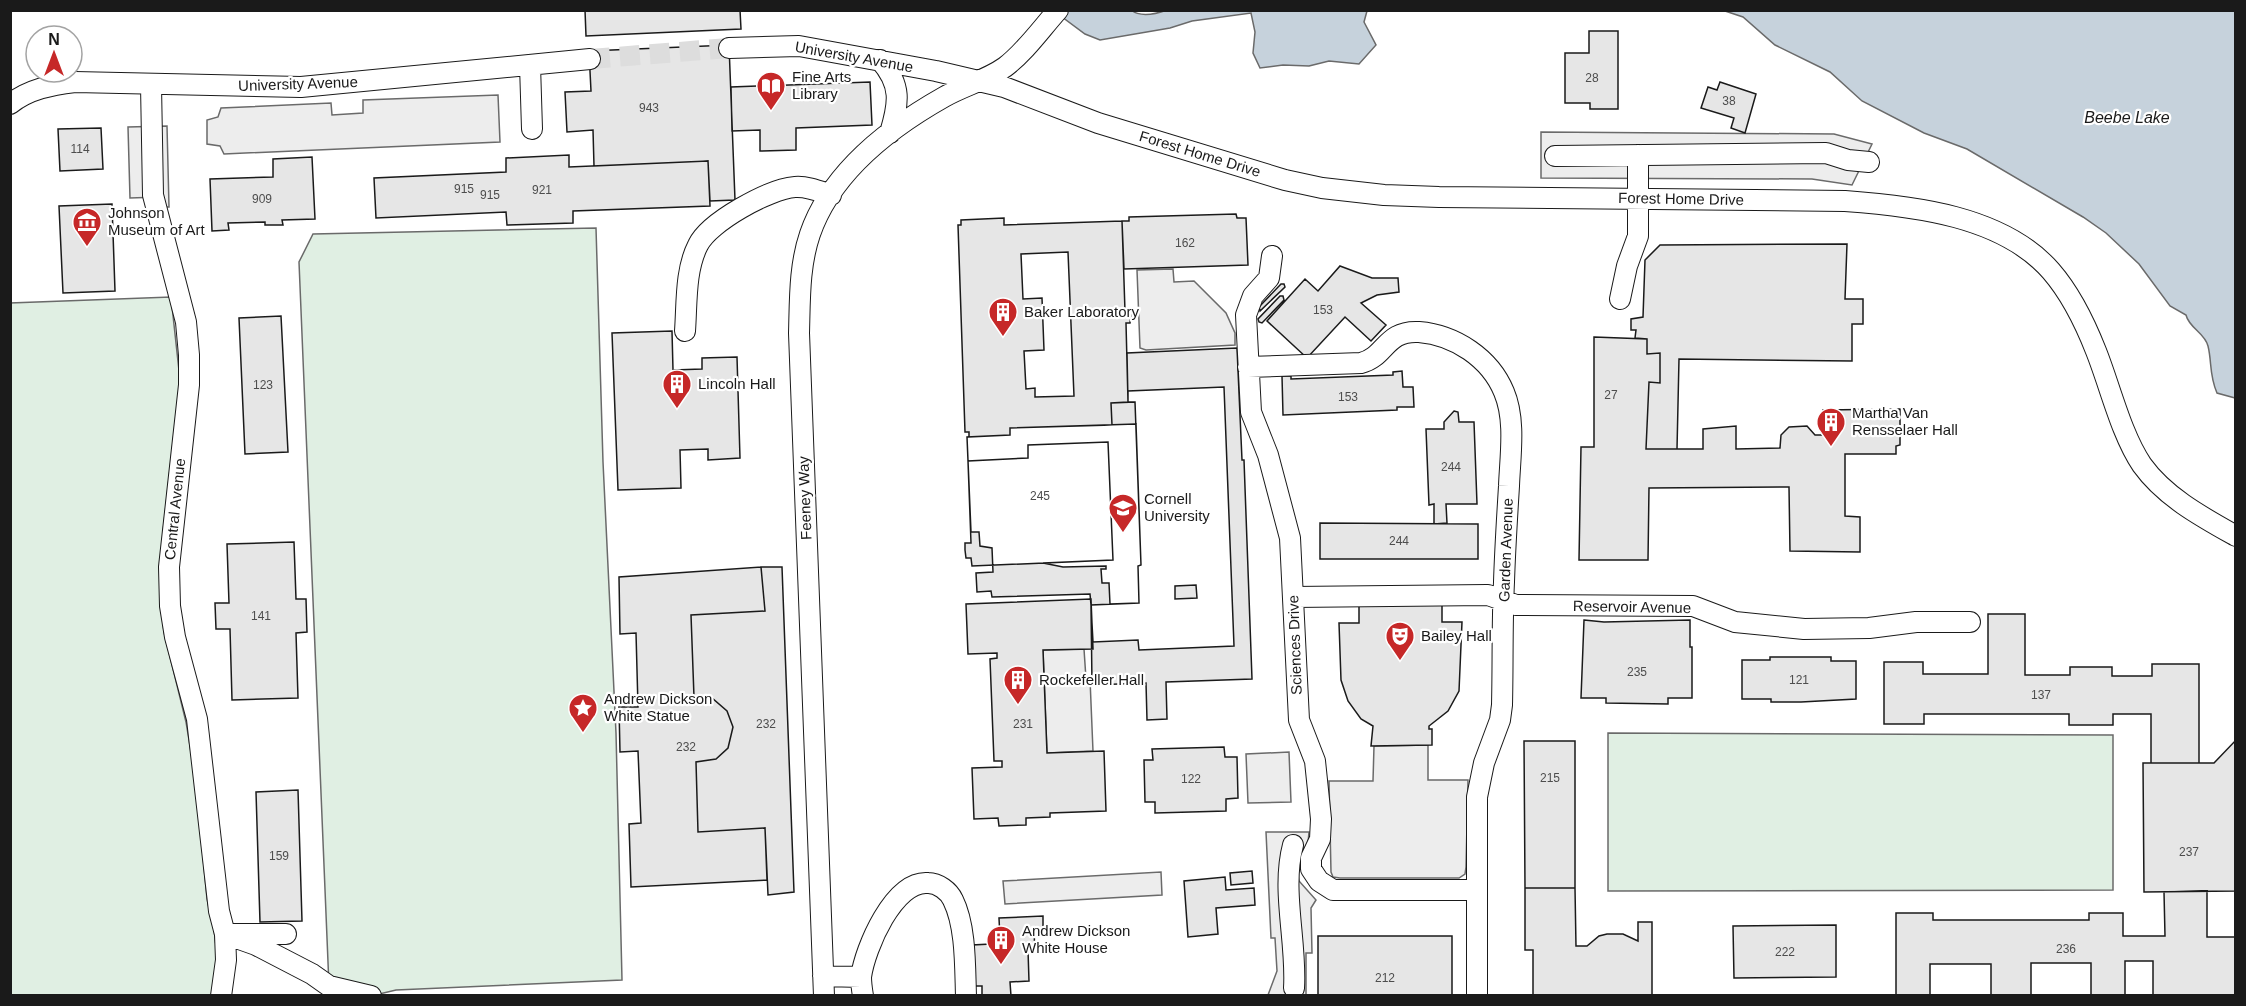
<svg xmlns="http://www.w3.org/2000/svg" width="2246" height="1006" font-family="Helvetica,sans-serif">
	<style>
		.green { fill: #e0efe3; stroke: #6a6a6a; stroke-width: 1.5 }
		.parking { fill: #ededed; stroke: #6a6a6a; stroke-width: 1.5 }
		.water { fill: #c6d2dc; stroke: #6a6a6a; stroke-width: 1.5 }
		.building { fill: #e6e6e6; stroke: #1a1a1a; stroke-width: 1.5; fill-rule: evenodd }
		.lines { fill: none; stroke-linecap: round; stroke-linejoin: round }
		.minor-tunnel { stroke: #ddd; stroke-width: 20; stroke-dasharray: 20 10; stroke-linecap: butt }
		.minor-casing { stroke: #1a1a1a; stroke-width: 22 }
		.minor { stroke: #fff; stroke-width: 20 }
		.labels { text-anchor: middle; stroke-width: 4.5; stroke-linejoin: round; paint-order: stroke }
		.number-label { font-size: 12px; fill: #4d4d4d }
		.street-label { font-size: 15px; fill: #1a1a1a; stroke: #fff }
		.poi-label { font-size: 15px; fill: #1a1a1a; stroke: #fff; text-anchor: start }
		.water-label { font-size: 16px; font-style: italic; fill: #1a1a1a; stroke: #fff }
	</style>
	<rect width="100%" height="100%" fill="#fff"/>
	<path class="green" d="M596,228L603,462L616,733L622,980L396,990L371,996L329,986L299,262L313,234Z
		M171,297L180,380L163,532L161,604L164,632L186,722L196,782L207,899L214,930L218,962L215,995H11L10,303Z
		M1608,733L2113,735V890L1608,891Z"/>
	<path class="parking" d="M498,95L500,142L224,154L220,146L207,144V120L218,117L221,108L331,103L332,115L363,113V100Z
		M167,126L169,207H159V197L130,198L128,127Z
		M1541,132L1834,134L1872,144L1852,185L1812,179L1541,178Z
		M1173,269L1174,282L1194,281L1226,313L1235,333V345L1146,350L1140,348L1137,270Z
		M1084,649L1086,679H1090L1093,751L1047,753L1043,650Z
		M1428,745V780H1468L1466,867L1465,874L1459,878H1340L1333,877L1331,872L1329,781H1373L1374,746Z
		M1289,752L1291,802L1248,803L1246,754Z
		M1266,832H1309L1308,843L1299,859L1297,871L1299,881L1316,900L1311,908L1312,953H1306V995H1268L1277,971L1275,938H1271Z
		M1161,872L1162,895L1005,904L1003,881Z"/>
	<path class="water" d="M1131,10C1141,18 1156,14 1167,10L1367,11L1364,22L1376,45L1359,64L1329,61L1309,66L1283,65L1260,68L1253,53L1255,32L1251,13L1192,21L1170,28L1100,40L1085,34L1054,11Z
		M1725,11H2235V398L2217,393C2209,375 2212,362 2208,346C2205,333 2189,328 2186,315L2170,306L2139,264L2106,233L2083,217L1967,149L1924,133L1862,101L1830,72L1775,45L1743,17Z"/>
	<path class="building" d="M585,10H740L741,29L586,36Z
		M1589,31H1618V109H1590V103H1565V53H1589Z
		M729,45L735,200L710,201L708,161L594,166L593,130L567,132L565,92L591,91L589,51Z
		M870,82L872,125L796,128V150L760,151V130L732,131L731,87Z
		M1720,82L1756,94L1745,133L1731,128L1734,118L1701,108L1708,87L1717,90Z
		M101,128L103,169L60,171L58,129Z
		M569,155V167L708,161L710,206L573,211V223L507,225L506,212L376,218L374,178L506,172V158Z
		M312,157L315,219L282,220L283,225H265V222L228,223L229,230L212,231L210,179L273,177V159Z
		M112,204L115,291L63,293L59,206Z
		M1236,214L1237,218H1246L1248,265L1124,269L1122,221H1129V217Z
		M1004,218V225L1122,221L1125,311L1131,313L1130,323H1126L1128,402L1111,403L1112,425L1010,428V435L969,437V432H965L958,225H961V220ZM1068,252L1074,396L1035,397V388L1026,389L1024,351L1044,350L1042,298L1023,299L1021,254Z
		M1847,244L1845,299H1863V324H1852V361L1679,359L1677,449H1646L1649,382L1660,383V353L1647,354V339L1635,338L1636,330H1631V319L1643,317L1645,260L1660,245Z
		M1340,266L1372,278H1398L1399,292L1377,295L1361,303L1386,325L1371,341L1345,317L1307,358L1267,321L1305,279L1318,291Z
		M1281,284H1284L1285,287L1260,311L1259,307Z
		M1280,296H1283L1284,300L1262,323L1259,322L1258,319Z
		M281,316L288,452L245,454L239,318Z
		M672,331L673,370L702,369V358L737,357L740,458L708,460V449L680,450L681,488L618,490L612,333Z
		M1594,337L1647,339V354L1660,353V383L1649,382L1646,449H1703V429L1736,426V449L1780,448L1781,435L1789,427L1807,426L1815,435H1824L1823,410L1900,409V445L1896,446V454H1845V516L1860,517V552L1790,551L1789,487L1649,488L1648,560H1579L1581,447H1594Z
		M1237,348L1242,460H1244L1252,679L1166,682L1167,719L1147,720L1146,683L1092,685L1091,605L1139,603L1138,566L1141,565L1135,402H1128L1127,353Z
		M1402,371L1403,387H1413L1414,407H1397V410L1283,415L1282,376H1291V379L1393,375V372Z
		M1224,387L1234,646L1139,650L1138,640L1093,642L1091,605L1139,603L1138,566L1141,565L1135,402H1128V391ZM1196,585L1197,598L1175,599V586Z
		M1135,402L1141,565L1138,566L1139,603L1110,604L1109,583H1102L1101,569H1106V566L1063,567L1043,563L1113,560L1108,442L1028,445V458L968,461L967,437L1010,435V428L1112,425L1111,403Z
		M1454,411L1458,412L1459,422H1474L1477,504H1446L1447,523L1434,524V504L1429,505L1426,429H1444V422Z
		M1136,424L1141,565L1138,566L1139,603L1091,605L1090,594L992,597L991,591L977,592L976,573L993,572L992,548L980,546L979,532H971L967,437L1010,435V428Z
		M1108,442L1113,560L972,566L971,558H966L965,550V543H971L968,461L1028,458V445Z
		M1320,523L1478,524V559H1320Z
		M294,542L296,599H306L307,632L296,633L298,698L232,700L230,629H216L215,603H229L227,544Z
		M761,567L765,611L691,615L694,697L712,698L727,711L733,727L728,748L716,759L696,762L698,832L765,828L767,880L631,887L629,824L641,823L638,751L620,752L619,707H638L636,633L620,634L619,577Z
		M761,567H782L794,892L768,895L765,828L698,832L696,762L716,759L728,748L733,727L727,711L712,698L694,697L691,615L765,611Z
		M1091,599L1093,649L1043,650L1047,753L1104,751L1106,811L1050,813V817L1026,818V825L999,826L998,818L974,819L972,768L1002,767V761H994L990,659L997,658V653L968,654L966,604Z
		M1359,600L1442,602V622H1462L1459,691L1448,711L1429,726V729H1432V745L1371,746L1373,726L1361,719L1348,701L1341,680L1339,623H1359Z
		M1988,614H2025V675H2070V667H2112V676H2152V664H2199V763H2151V714H2113V725H2069V714H1924V724H1884V662H1923V674H1988Z
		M1584,620L1604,622L1690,620V647H1692V698H1668V704L1606,703V698H1581Z
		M1770,657H1831V661H1856V699L1801,702H1771V699H1742V660H1770Z
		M2236,740V891L2144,892L2143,763H2214Z
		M1524,741H1575V888H1525Z
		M1224,747L1225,757H1237L1238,798L1226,799V811L1155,813V802H1145L1144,760H1153L1152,749Z
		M298,790L302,921L260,922L256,792Z
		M1252,871L1253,883L1231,885L1230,873Z
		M1225,877L1226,890L1254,888L1255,905L1216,908L1218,934L1188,937L1184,881Z
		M1525,888H1575L1576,946H1587L1599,936L1607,934H1623L1638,941V922H1652V996H1533V950H1525Z
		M2207,891V937H2236V996H2153V961H2125V996H2091V963H2031V996H1991V964H1930V996H1896V913H1933V920H2089V913H2123V936H2165L2164,892Z
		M1043,916V933H1034L1035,950H1028L1029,981L1010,982L1011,996H982V986H973L972,945L991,944V938H1000L999,918Z
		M1836,925V977L1734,978L1733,926Z
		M1318,936H1452V996H1318Z"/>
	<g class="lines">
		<path class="minor-tunnel" d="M590,59L729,48"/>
		<g class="minor-casing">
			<path id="minor" d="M729,48L799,46L936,71L1004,87L1098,123L1285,180L1322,188L1384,195L1439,197L1845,201C1914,206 2003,216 2051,271C2071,294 2085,323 2096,351C2110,386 2121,434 2142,465C2165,497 2202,517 2236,536
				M880,60C902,85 899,103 890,133
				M530,65L532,129
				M151,85L153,195L186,322L189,355V385L169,567L170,606L175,637L197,719L219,911L225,934L256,945L312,974L329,986L371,996
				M10,104C29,89 51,85 75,82L301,87L590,59
				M1555,156L1826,153L1848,160L1869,162
				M1272,256L1269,278L1253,296L1246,315L1251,412L1268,455L1290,538L1299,720L1315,761L1321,819L1320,839L1311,858V869L1319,881L1333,890H1476
				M1620,299L1627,266L1638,236V155
				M685,331C687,304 685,270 698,245C709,222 769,189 795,187C807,186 819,191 831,195
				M1248,367L1361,363C1386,357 1385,330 1419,332C1455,335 1490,358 1504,392C1516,420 1510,457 1509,486C1507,518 1505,550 1504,582C1502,623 1503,664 1502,705L1500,720L1484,763L1477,797V996
				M1293,597L1488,595L1516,605L1693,606L1735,622L1804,629L1869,628L1916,622H1970
				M1293,845C1281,890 1297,942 1294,988
				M823,976L861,977
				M221,996L226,960L225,934H286
				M824,996L799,333C800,300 799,266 810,234C831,173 889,128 944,97C963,86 987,80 1005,67C1025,52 1041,29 1058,10
				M863,996C862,990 861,983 861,977C865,948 894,880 928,883C938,883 949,891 953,900C966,926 965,967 966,996"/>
		</g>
		<use href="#minor" class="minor"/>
	</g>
	<defs>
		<g id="library-pin" transform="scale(1.5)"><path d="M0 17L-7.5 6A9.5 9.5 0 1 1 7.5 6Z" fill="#c62828" stroke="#fff"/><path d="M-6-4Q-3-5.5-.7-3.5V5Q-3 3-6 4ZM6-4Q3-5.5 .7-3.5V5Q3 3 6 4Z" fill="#fff"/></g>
		<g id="museum-pin" transform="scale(1.5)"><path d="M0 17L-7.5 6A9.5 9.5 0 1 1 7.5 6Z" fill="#c62828" stroke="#fff"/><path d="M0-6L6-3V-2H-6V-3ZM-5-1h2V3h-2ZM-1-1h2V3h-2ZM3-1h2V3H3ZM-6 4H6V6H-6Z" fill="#fff"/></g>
		<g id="building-pin" transform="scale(1.5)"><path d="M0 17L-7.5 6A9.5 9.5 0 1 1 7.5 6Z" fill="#c62828" stroke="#fff"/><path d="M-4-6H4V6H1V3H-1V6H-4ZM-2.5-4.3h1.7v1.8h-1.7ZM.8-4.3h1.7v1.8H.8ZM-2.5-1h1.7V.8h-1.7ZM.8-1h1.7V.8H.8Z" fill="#fff"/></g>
		<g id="university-pin" transform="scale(1.5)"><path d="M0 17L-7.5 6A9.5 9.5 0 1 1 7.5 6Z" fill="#c62828" stroke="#fff"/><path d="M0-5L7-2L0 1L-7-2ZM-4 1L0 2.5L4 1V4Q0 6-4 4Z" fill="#fff"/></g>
		<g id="theatre-pin" transform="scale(1.5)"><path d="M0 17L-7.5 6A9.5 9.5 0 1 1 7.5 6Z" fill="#c62828" stroke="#fff"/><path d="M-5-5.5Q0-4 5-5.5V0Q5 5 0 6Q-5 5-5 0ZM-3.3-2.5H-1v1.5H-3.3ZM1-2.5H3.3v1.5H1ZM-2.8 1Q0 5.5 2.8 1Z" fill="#fff"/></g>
		<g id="sight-pin" transform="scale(1.5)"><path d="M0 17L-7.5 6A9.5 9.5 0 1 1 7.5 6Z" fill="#c62828" stroke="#fff"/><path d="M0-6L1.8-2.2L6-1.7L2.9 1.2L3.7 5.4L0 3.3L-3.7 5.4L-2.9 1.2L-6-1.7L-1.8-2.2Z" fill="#fff"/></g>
	</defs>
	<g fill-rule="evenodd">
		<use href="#library-pin" x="771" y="86"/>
		<use href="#museum-pin" x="87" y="222"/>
		<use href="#building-pin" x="1003" y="312"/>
		<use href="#building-pin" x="677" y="384"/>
		<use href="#building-pin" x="1831" y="422"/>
		<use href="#university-pin" x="1123" y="508"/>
		<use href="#theatre-pin" x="1400" y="636"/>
		<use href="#building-pin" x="1018" y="680"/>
		<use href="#sight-pin" x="583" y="708"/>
		<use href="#building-pin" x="1001" y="940"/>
	</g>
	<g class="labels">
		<g class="number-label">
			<text x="1592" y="82">28</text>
			<text x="1729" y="105">38</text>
			<text x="649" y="112">943</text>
			<text x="80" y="153">114</text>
			<text x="464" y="193">915</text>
			<text x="542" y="194">921</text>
			<text x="490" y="199">915</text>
			<text x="262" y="203">909</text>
			<text x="1185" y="247">162</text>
			<text x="1323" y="314">153</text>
			<text x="263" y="389">123</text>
			<text x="1611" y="399">27</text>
			<text x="1348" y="401">153</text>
			<text x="1451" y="471">244</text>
			<text x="1040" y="500">245</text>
			<text x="1399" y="545">244</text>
			<text x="261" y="620">141</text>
			<text x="1637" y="676">235</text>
			<text x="1799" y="684">121</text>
			<text x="2041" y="699">137</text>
			<text x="766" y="728">232</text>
			<text x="1023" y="728">231</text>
			<text x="686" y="751">232</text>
			<text x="1550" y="782">215</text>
			<text x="1191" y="783">122</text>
			<text x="2189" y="856">237</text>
			<text x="279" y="860">159</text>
			<text x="2066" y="953">236</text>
			<text x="1785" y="956">222</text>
			<text x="1385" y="982">212</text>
		</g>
		<g class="street-label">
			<text transform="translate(854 57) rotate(10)" y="5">University Avenue</text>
			<text transform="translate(298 84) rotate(-2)" y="5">University Avenue</text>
			<text transform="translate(1200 154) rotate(17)" y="5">Forest Home Drive</text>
			<text transform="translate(1681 199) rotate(1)" y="5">Forest Home Drive</text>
			<text transform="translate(805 498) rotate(-92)" y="5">Feeney Way</text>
			<text transform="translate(175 509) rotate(-84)" y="5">Central Avenue</text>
			<text transform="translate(1506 550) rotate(-88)" y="5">Garden Avenue</text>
			<text transform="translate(1632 607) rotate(1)" y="5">Reservoir Avenue</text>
			<text transform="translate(1295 645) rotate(-92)" y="5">Sciences Drive</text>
		</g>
		<g class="poi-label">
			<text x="792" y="82">Fine Arts<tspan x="792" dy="17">Library</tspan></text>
			<text x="108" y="218">Johnson<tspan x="108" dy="17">Museum of Art</tspan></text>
			<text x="1024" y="317">Baker Laboratory</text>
			<text x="698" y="389">Lincoln Hall</text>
			<text x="1852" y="418">Martha Van<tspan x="1852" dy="17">Rensselaer Hall</tspan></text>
			<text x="1144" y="504">Cornell<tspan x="1144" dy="17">University</tspan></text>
			<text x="1421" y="641">Bailey Hall</text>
			<text x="1039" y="685">Rockefeller Hall</text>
			<text x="604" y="704">Andrew Dickson<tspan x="604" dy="17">White Statue</tspan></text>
			<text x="1022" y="936">Andrew Dickson<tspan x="1022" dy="17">White House</tspan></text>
		</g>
		<g class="water-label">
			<text x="2127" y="123">Beebe Lake</text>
		</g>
	</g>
	<rect width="2246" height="1006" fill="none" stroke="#1a1a1a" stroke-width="24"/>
	<g transform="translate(54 54)"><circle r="28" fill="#ffffff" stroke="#a3a3a3" stroke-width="1.5"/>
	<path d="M0-4.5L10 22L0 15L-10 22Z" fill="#c62828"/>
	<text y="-9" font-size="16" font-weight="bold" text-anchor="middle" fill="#1a1a1a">N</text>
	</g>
</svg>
